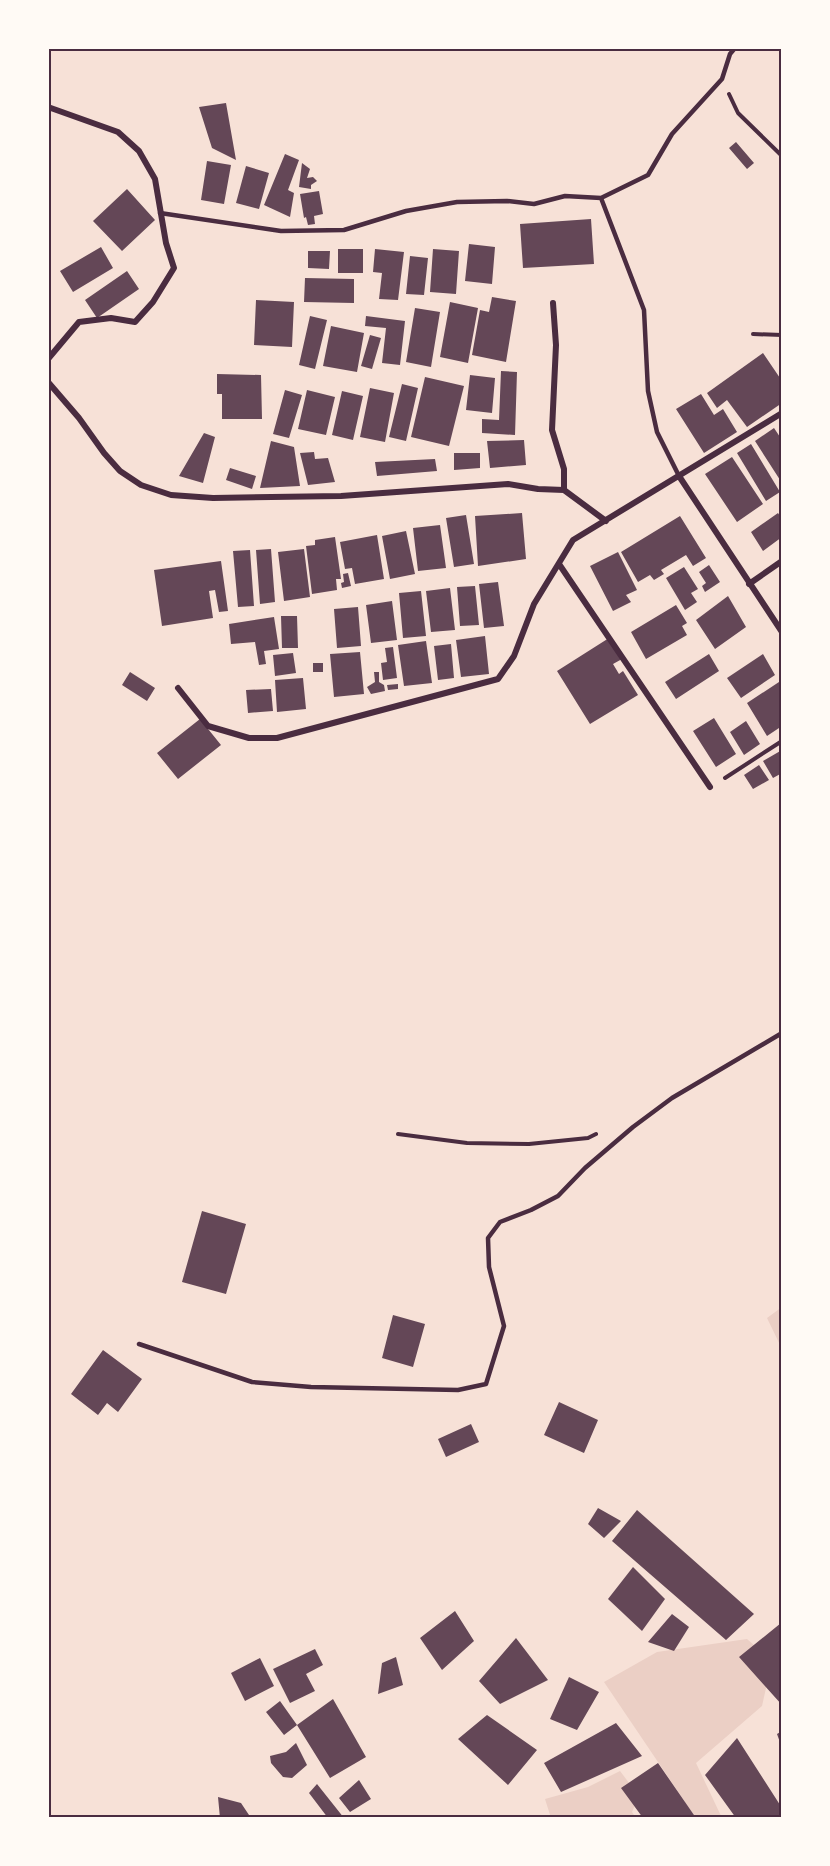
<svg xmlns="http://www.w3.org/2000/svg" width="830" height="1866" font-family="Signika,sans-serif">
	<style>
		.green { fill: #ebcfc5 }
		.building { fill: #644757 }
		.lines { fill: none; stroke-linecap: round; stroke-linejoin: round }
		.path { stroke: #4a2c40; stroke-width: 4 }
		.service { stroke: #4a2c40; stroke-width: 4.5 }
		.minor { stroke: #4a2c40; stroke-width: 6 }
		.neatline { fill: none; stroke: #4a2c40; stroke-width: 2 }
	</style>
	<rect width="100%" height="100%" fill="#f7e1d7"/>
	<path class="green" d="M782,1307V1349L767,1318Z
		M747,1639L772,1661L762,1706L696,1763L722,1818H683L685,1802L604,1682L657,1652Z
		M620,1771L639,1796L632,1812L636,1818H551L545,1799L588,1787Z"/>
	<path class="building" d="M226,103L236,160L212,148L199,107Z
		M736,142L754,163L747,169L729,148Z
		M285,154L299,160L288,190L294,193L290,217L264,205Z
		M207,161L231,165L224,204L201,200Z
		M302,163L310,169L307,178L313,177L317,181L311,185V189L299,187Z
		M246,166L269,173L259,209L236,203Z
		M127,189L155,220L122,251L93,221Z
		M319,191L323,214L314,216L315,224L308,225L306,217L304,218L300,194Z
		M591,219L594,264L523,268L520,224Z
		M469,244L495,247L492,284L465,281Z
		M101,247L113,268L73,292L60,271Z
		M338,249H363V273H338Z
		M375,249L404,252L398,300L379,299L382,273L373,272Z
		M433,249L459,251L456,294L430,292Z
		M308,251H330L329,269L308,268Z
		M410,256L428,258L424,295L406,294Z
		M127,271L139,289L97,318L85,300Z
		M305,278L354,279V303L304,302Z
		M492,297L516,301L506,362L472,355L480,310L489,312Z
		M256,300L294,302L292,347L254,345Z
		M450,302L478,308L468,363L440,357Z
		M415,308L440,312L431,367L406,362Z
		M310,316L327,320L315,369L299,365Z
		M366,316L405,321L400,365L382,363L386,328L365,326Z
		M331,326L364,333L357,372L323,366Z
		M370,335L381,338L372,369L361,366Z
		M763,353L782,381V403L747,427L727,400L717,408L707,393Z
		M501,371L517,372L515,435L482,433V419L499,420Z
		M217,374L261,375L262,419H222V394H217Z
		M470,375L495,378L492,413L466,410Z
		M425,377L464,386L449,446L411,437Z
		M402,384L418,388L406,441L389,437Z
		M370,388L394,393L385,442L360,437Z
		M285,390L302,395L289,438L273,434Z
		M307,390L335,397L326,435L298,429Z
		M342,391L363,396L353,440L332,435Z
		M701,394L714,415L723,409L737,432L704,453L676,409Z
		M774,428L782,440V483L755,441Z
		M204,433L215,437L203,483L179,476Z
		M524,440L526,465L490,468L487,441Z
		M271,441L294,447L300,486L260,488Z
		M751,444L780,492L766,501L737,453Z
		M314,452L315,459L328,458L335,482L308,485L300,453Z
		M454,453H480V468L454,470Z
		M732,457L763,504L737,522L705,474Z
		M435,459L437,471L377,476L375,462Z
		M230,468L256,476L252,489L226,480Z
		M522,513L526,559L478,566L475,516Z
		M778,513L782,519V537L763,551L751,532Z
		M466,515L474,564L454,567L446,518Z
		M680,516L706,558L693,566L686,555L661,570L664,574L654,580L650,575L638,582L621,552Z
		M440,525L446,568L418,571L413,528Z
		M406,531L415,574L390,579L382,536Z
		M377,535L384,579L355,584L352,568L345,569L340,542Z
		M335,537L341,579H336L337,590L312,594L306,546L315,545V540Z
		M271,549L275,602L260,604L256,550Z
		M304,549L310,597L284,601L278,552Z
		M250,550L254,606L238,607L233,551Z
		M618,552L637,590L626,595L631,602L613,611L590,566Z
		M221,561L228,611L219,612L215,590L209,591L213,618L162,626L154,570Z
		M709,565L720,582L705,592L702,586L706,583L699,572Z
		M684,567L698,589L691,593L697,602L685,610L666,578Z
		M348,573L351,586L342,588L341,583L344,582L343,574Z
		M498,582L504,626L484,628L479,584Z
		M475,586L479,625L460,626L457,587Z
		M450,588L455,630L431,632L426,591Z
		M421,591L426,636L403,638L399,593Z
		M728,596L746,627L715,649L696,620Z
		M392,601L397,640L371,643L366,605Z
		M676,605L687,623L682,626L687,635L646,659L631,632Z
		M358,607L361,646L337,648L334,609Z
		M281,616H297L298,648H282Z
		M274,617L279,649L264,651L266,664L259,665L255,642L231,644L229,624Z
		M485,636L489,674L461,677L456,640Z
		M609,638L622,659L613,664L619,674L623,671L638,695L590,724L557,671Z
		M426,641L432,683L404,686L398,645Z
		M451,644L454,678L438,680L434,646Z
		M393,647L397,678L383,680L381,663L387,662L385,648Z
		M360,652L364,694L334,697L330,654Z
		M293,653L296,673L275,676L273,655Z
		M709,654L719,671L676,699L665,682Z
		M763,654L775,675L741,698L727,678Z
		M313,663H323V672H313Z
		M130,672L155,688L147,701L122,685Z
		M374,672H379V682L384,685L385,691L371,694L367,687L375,682Z
		M303,678L306,709L277,712L275,680Z
		M779,682L782,686V726L767,736L747,703Z
		M398,684V689L388,690L387,685Z
		M271,689L273,711L248,713L246,690Z
		M714,718L736,754L716,767L693,731Z
		M200,719L221,745L178,779L157,753Z
		M746,721L760,744L744,755L730,732Z
		M782,750V773L773,778L763,761Z
		M759,765L769,780L753,789L744,775Z
		M202,1211L246,1224L226,1294L182,1282Z
		M393,1315L425,1324L413,1367L382,1358Z
		M103,1350L142,1379L118,1412L107,1403L98,1415L71,1394Z
		M559,1402L598,1420L584,1453L544,1435Z
		M471,1424L479,1442L446,1457L438,1439Z
		M598,1508L621,1521L604,1538L588,1524Z
		M637,1510L754,1614L726,1640L612,1541Z
		M633,1567L665,1599L642,1631L608,1599Z
		M455,1611L474,1641L442,1670L420,1638Z
		M672,1614L689,1627L674,1651L648,1642Z
		M781,1623L782,1624V1705L739,1657Z
		M516,1638L548,1680L500,1704L479,1681Z
		M315,1649L323,1665L306,1674L315,1691L290,1703L273,1669Z
		M396,1657L403,1685L378,1694L382,1663Z
		M260,1658L274,1686L245,1701L231,1673Z
		M569,1677L599,1692L577,1730L550,1719Z
		M333,1699L366,1757L330,1778L297,1725L284,1735L266,1712L280,1701L297,1725Z
		M487,1715L537,1750L508,1785L458,1739Z
		M616,1723L642,1756L561,1792L544,1763Z
		M782,1731V1748L777,1734Z
		M737,1738L782,1808V1818H736L705,1775Z
		M296,1743L307,1765L292,1778L283,1777L271,1763L270,1756L286,1752Z
		M658,1763L685,1802L696,1818H643L621,1788Z
		M359,1780L371,1799L350,1812L339,1798Z
		M317,1784L344,1818H328L309,1793Z
		M218,1797L241,1803L251,1818H220Z"/>
	<g class="lines">
		<path class="path" d="M729,94L738,113L782,156
			M753,334L782,335
			M725,778L782,741
			M398,1134L467,1143L529,1144L588,1138L596,1134"/>
		<path class="service" d="M601,198L644,310L648,391L657,432L679,476
			M160,213L281,231L344,230L406,211L457,202L507,201L534,204L565,196L601,198L648,175L672,134L722,79L730,54L735,48
			M139,1344L252,1382L311,1387L458,1390L486,1384L504,1326L489,1267L488,1238L500,1222L531,1210L558,1196L585,1168L633,1127L672,1098L782,1033"/>
		<path class="minor" d="M48,107L118,132L139,151L155,179L166,243L174,268L153,302L135,322L111,318L79,322L48,359
			M553,303L556,345L552,430L564,469V490
			M48,382L79,418L104,453L120,471L141,485L171,495L213,498L341,496L508,484L538,489L564,490L606,521
			M679,476L782,632
			M559,564L710,787
			M749,584L782,561
			M178,688L208,726L249,738H277L498,679L514,656L534,604L573,540L782,413"/>
	</g>
	<rect width="830" height="1866" fill="none" stroke="#fffaf5" stroke-width="99"/>
	<rect x="50" y="50" width="730" height="1766" class="neatline"/>
</svg>
